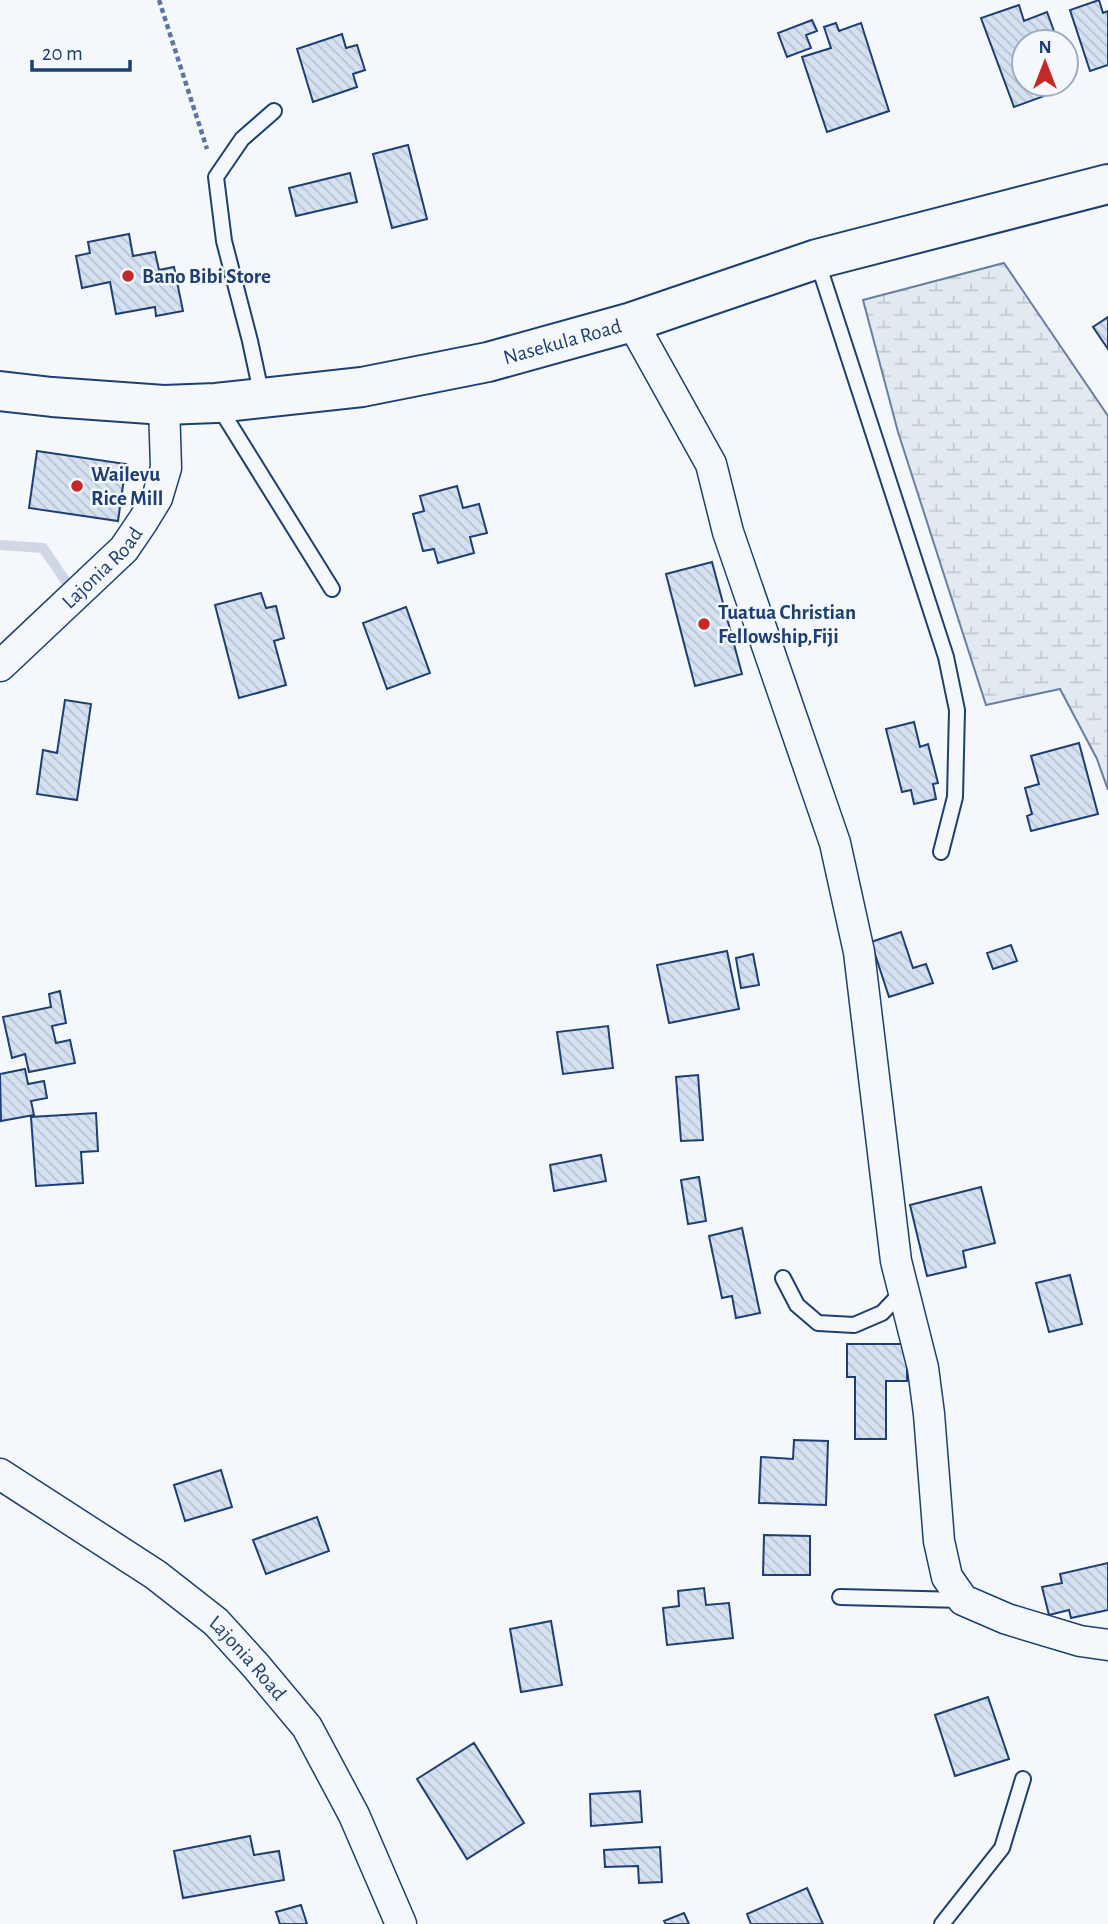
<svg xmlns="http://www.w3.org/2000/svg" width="1108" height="1924" font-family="'Alegreya Sans',sans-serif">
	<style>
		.wetland { fill: url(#wetland-marsh); stroke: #687fa3; stroke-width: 2 }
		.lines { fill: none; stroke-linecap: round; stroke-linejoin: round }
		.stream { stroke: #cfd7e4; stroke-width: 10 }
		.building { fill: url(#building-back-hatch); stroke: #1d3f73; stroke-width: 2 }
		.service-casing { stroke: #1d3f73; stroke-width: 18 }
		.minor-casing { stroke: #1d3f73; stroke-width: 33 }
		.secondary-casing { stroke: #1d3f73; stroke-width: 42 }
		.path { stroke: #5e769c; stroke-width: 4.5; stroke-dasharray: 5 3.5; stroke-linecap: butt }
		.service { stroke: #f4f7fb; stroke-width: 14 }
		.minor { stroke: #f4f7fb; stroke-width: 30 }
		.secondary { stroke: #f4f7fb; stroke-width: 38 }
		.poi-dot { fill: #c62828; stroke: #f4f7fb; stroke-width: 2.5 }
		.labels { text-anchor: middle; stroke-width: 5; stroke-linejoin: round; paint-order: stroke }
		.poi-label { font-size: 21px; font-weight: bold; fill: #1d3f73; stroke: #f4f7fb; text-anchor: start }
		.street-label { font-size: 21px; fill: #1d3f73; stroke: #f4f7fb }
	</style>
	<defs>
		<pattern id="wetland-marsh" width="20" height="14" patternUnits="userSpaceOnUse" patternTransform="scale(1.75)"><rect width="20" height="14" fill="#e3e9f0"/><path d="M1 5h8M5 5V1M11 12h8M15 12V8" fill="none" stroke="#c2c9d1"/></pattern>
		<pattern id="building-back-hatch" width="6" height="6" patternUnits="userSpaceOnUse" patternTransform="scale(1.75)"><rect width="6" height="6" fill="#d5e0f0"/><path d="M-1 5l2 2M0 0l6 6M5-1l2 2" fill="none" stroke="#b6c1d1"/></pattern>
	</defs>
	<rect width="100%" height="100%" fill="#f4f7fb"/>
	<path class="wetland" d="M1004,263L1108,416V790L1097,759L1060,689L986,705L898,432L863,300Z"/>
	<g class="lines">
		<path class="stream" d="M0,545L43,548L67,583"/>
	</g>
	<path class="building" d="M1099,0L1103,13L1108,11V65L1090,71L1070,10Z
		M1019,5L1024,21L1047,12L1058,42H1024V84H1043L1047,95L1014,107L981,18Z
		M812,20L817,31L806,35L811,48L787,57L778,33Z
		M836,23L839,31L861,23L889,111L827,132L802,57L831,48L824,27Z
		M342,34L346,48L357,45L365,70L353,74L357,87L313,102L297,49Z
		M408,145L427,219L392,228L373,154Z
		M350,173L357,202L296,216L289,188Z
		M129,234L133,256L155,252L159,270L174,267L183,311L156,316L155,307L116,314L110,282L82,288L76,256L90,253L88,242Z
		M1108,317V349L1093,327Z
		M37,451L126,464L118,521L29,508Z
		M457,486L463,508L479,504L487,533L470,537L474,553L438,563L434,549L423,551L413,514L424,511L420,496Z
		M712,562L742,674L695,686L666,574Z
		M261,593L266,608L276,606L284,638L274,641L286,685L239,698L215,605Z
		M406,607L430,673L387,689L363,623Z
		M65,700L91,704L77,800L37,794L43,750L57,753Z
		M914,722L920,747L928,744L938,783L933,784L936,799L914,804L911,790L902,792L886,729Z
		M1079,743L1098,814L1031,831L1027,816L1032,814L1025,788L1039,784L1031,756Z
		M901,932L913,968L926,964L933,983L889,997L871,942Z
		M1011,945L1017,961L993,969L987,953Z
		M727,951L739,1009L669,1023L657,965Z
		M753,954L759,985L741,988L736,958Z
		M60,991L66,1023L52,1026L56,1043L70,1040L75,1063L29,1072L25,1054L12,1058L3,1017L51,1007L49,994Z
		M608,1026L613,1068L563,1074L557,1032Z
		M25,1069L28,1084L44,1081L47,1098L31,1101L34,1115L1,1121L0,1074Z
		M698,1075L703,1140L681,1141L676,1077Z
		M96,1113L98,1151L81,1152L83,1183L36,1186L31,1117Z
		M601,1155L606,1181L554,1191L550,1165Z
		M699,1177L706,1221L688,1224L681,1180Z
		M981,1187L995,1243L963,1251L966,1267L927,1276L910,1205Z
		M742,1228L760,1313L736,1318L732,1296L722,1298L709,1236Z
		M1070,1275L1082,1324L1049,1332L1036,1283Z
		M847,1344H907V1381H886V1439H855V1377H847Z
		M794,1440L828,1441L826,1505L759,1503L761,1457L793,1459Z
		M221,1470L232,1507L185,1521L174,1485Z
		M317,1517L329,1551L266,1574L253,1540Z
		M764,1535L810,1536V1575H763Z
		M1108,1563V1610L1071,1618L1069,1610L1049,1615L1042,1587L1062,1583L1060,1574Z
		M704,1588L706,1605L729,1603L733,1638L667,1645L663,1608L679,1606L678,1591Z
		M551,1621L562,1685L521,1692L510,1629Z
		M988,1697L1009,1759L955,1776L935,1715Z
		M474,1743L524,1823L467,1859L417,1779Z
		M640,1791L642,1822L591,1826L590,1794Z
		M250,1836L254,1855L279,1851L284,1880L183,1898L174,1851Z
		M660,1847L662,1882L639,1883L638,1866L605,1867L604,1850Z
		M807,1888L823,1924H751L747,1914Z
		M301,1905L307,1924H280L276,1912Z
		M684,1913L689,1924H666L664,1921Z"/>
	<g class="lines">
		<g class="service-casing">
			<path id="service" d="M817,260L946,657L957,710L955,797L941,852
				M262,397L250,341L224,241L216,177L242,139L274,111
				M219,407L332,589
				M783,1278L797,1305L818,1323L854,1325L882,1313L903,1291
				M840,1597L962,1600
				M942,1924L1002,1848L1023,1779"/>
		</g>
		<g class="minor-casing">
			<g id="minor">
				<path d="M632,322L711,464L728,532L835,843L859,952L896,1261L923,1368L929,1414L939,1541L947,1577L963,1600L1007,1619L1080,1641L1108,1645"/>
				<path id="s1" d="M0,666L124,549L143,521L157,498L166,468L164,405"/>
				<path id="s2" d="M0,1474L156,1575L216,1622L256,1666L307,1727L354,1815L401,1924"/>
			</g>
		</g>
		<g class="secondary-casing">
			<g id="secondary">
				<path id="s3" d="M0,391L52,397L164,405L216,403L362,387L488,362L632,322L817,259L1108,184"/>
			</g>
		</g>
		<path class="path" d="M159,0L207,149"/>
		<use href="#service" class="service"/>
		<use href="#minor" class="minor"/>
		<use href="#secondary" class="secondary"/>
	</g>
	<g class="poi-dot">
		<circle cx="128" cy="276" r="7"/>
		<circle cx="77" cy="486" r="7"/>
		<circle cx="704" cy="624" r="7"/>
	</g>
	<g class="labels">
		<g class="poi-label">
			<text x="142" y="283">Bano Bibi Store</text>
			<text x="91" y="481">Wailevu<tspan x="91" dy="24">Rice Mill</tspan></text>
			<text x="718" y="619">Tuatua Christian<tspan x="718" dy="24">Fellowship,Fiji</tspan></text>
		</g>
		<g class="street-label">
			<text dy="7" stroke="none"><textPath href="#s3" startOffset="569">Nasekula Road</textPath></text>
			<text dy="7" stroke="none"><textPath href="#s1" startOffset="142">Lajonia Road</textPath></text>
			<text dy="7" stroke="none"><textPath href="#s2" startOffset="310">Lajonia Road</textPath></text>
		</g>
	</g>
	<g transform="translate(1045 63)"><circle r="33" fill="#f4f7fb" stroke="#9eadc5" stroke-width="2"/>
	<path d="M0-5L12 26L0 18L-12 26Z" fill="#c62828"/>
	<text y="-10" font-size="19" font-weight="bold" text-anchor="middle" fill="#1d3f73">N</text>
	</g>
	<path d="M32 60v10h98v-10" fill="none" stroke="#1d3f73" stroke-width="3.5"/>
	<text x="42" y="60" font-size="21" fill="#1d3f73" stroke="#f4f7fb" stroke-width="5" paint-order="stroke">20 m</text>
</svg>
